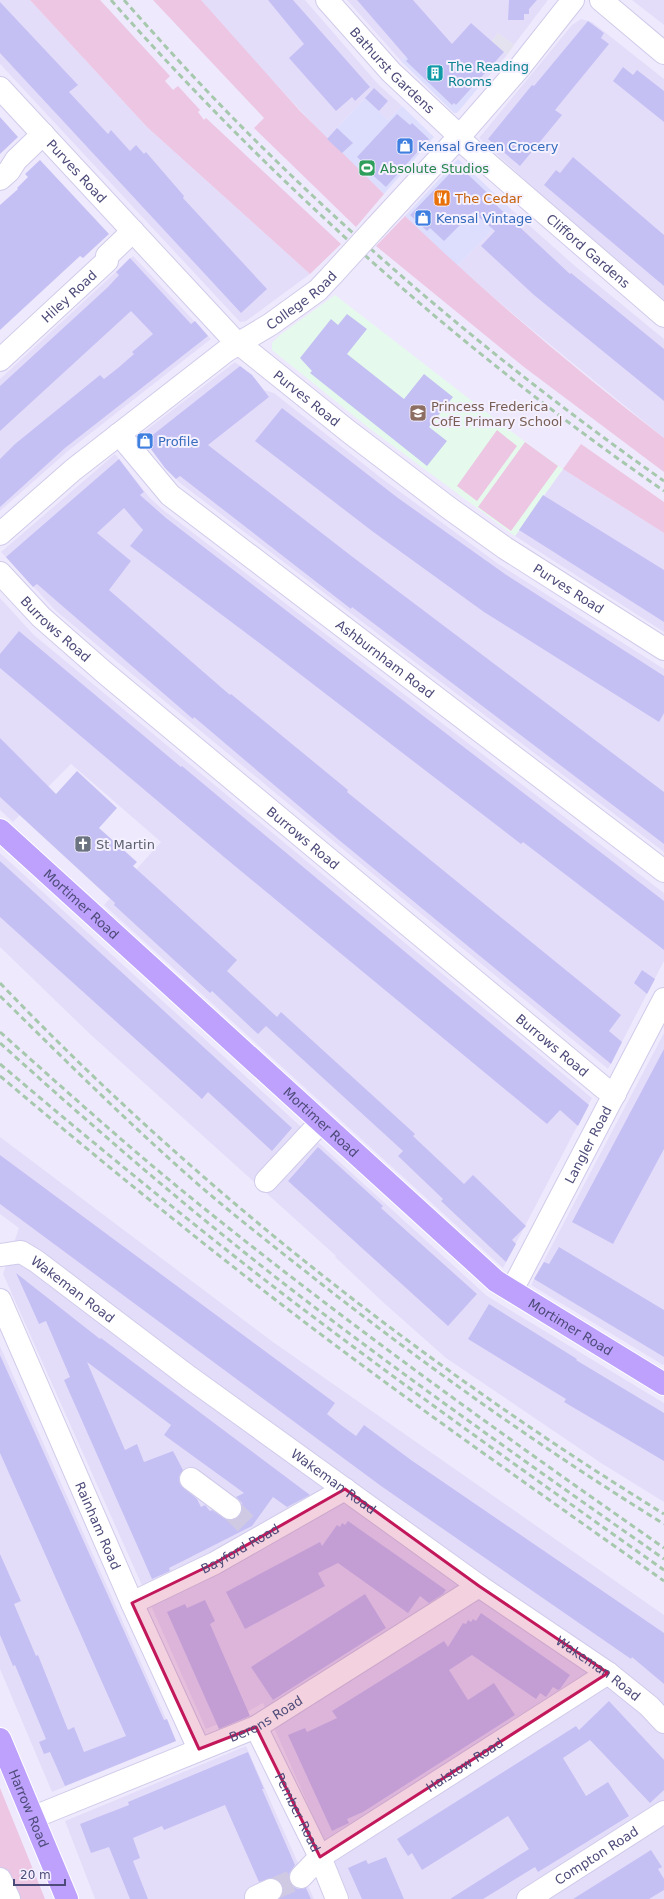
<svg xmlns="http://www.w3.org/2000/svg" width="664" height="1899" font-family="'DejaVu Sans',sans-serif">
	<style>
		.residential { fill: #e4ddfa }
		.commercial { fill: #dddefd }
		.industrial { fill: #e4e2ee }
		.education { fill: #e5faec }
		.green { fill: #ecc6e2 }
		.building { fill: #c4c0f3; fill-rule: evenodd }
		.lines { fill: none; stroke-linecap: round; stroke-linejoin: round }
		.minor-tunnel { stroke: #cfc9e3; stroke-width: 22; stroke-dasharray: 22 11; stroke-linecap: butt }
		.minor-casing { stroke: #d0cbea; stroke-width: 24 }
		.major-casing { stroke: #fff; stroke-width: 24 }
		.minor { stroke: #fff; stroke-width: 22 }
		.major { stroke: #bda1fc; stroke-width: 22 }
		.rail { stroke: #a6c8ad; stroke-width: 3; stroke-dasharray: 6 4; stroke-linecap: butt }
		.minor-bridge-casing { stroke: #d0cbea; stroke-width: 24; stroke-linecap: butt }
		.minor-bridge { stroke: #fff; stroke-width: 22 }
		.marked { fill: #c2185b; fill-opacity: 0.2; stroke: #c2185b; stroke-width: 3; stroke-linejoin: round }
		.labels { text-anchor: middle; stroke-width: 4; stroke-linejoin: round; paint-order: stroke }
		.culture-label { font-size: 13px; fill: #0d838f; stroke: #f4f0ff; text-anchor: start }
		.street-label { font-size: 13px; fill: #4d4b79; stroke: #f4f0ff }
		.shop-label { font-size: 13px; fill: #366cbe; stroke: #f4f0ff; text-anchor: start }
		.leisure-label { font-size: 13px; fill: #27864d; stroke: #f4f0ff; text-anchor: start }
		.food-label { font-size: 13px; fill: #c56008; stroke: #f4f0ff; text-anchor: start }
		.education-label { font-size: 13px; fill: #785e54; stroke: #f4f0ff; text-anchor: start }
		.worship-label { font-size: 13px; fill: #5b616d; stroke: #f4f0ff; text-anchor: start }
	</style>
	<rect width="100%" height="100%" fill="#efe9fd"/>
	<path class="residential" d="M0,0H30L147,127L310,274L246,321L240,322L0,64Z
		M201,0H305L378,84L402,106L388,120L364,99L327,139L246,52Z
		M347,0H548L514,45L498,33L492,41L507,55L479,87L427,36L401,61Z
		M632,0H664V25Z
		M581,19L592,22L664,79V301L598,246L479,138L572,25Z
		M512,210L575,266L664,339V438L525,324L457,266Z
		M133,256L211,339L68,451L0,511V379Z
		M235,362L252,375L264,390L274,393L380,477L497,563L664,669V852L180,483L165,468L140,435Z
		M115,454L150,498L162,509L664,893V961L608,1069L56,611L1,552Z
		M563,469L664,533V632L515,536Z
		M0,598L34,635L592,1098L503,1268L104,905L161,842L71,764L13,822L0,810Z
		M0,853L487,1296L664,1403V1502L601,1463L446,1358L385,1304L335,1257L336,1256L91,1035L0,947Z
		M664,1033V1364L663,1365L531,1285Z
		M0,1137L273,1342L664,1615V1899H350L263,1703L245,1713L206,1729L3,1274L19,1228L0,1214Z
		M0,1346L176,1741L52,1792L0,1669Z
		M246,1746L314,1899H95L65,1821Z"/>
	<path class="commercial" d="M427,36L479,87L457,113H454L401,61Z
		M365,98L388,120L402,106L434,137L384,194L327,139Z
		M458,159L512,210L457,266L405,216Z"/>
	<path class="industrial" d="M498,33L514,45L507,55L492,41Z"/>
	<path class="education" d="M335,295L525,442L563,469L515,536L369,428L272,350V343L280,335Z"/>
	<path class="green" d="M30,0H100L170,76L165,81L173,90L178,86L200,110L198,112L204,120L206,118L341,244L310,274L147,127Z
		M153,0H201L300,111L384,194L356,227L254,128L264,118Z
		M405,216C487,295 574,368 664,438V472L524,367L376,246Z
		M497,430L517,446L477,501L457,486Z
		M525,442L558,466L511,531L478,507Z
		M581,444L664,502V533L563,469Z
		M0,1788L45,1899H0Z"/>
	<path class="building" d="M268,0H293L370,87L355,101L352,97L336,111L289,58L304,44Z
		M357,0H413L452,44L471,23L504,52L456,105L454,103L452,105L406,61L408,59Z
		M509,0H537L529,9V14H524V20H508Z
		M0,2L78,85L69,92L108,134L111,130L130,151L136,145L144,154L146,152L184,196L183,198L267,289L241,313L0,53Z
		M588,21L604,33L601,38L609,44L555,110L562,115L520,166L488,139L532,85L534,86Z
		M623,67L633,75L637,70L664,91V122L613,81Z
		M374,88L388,101L379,111L365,98Z
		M397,114L410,125L412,123L429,139L386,187L368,171L370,169L357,157Z
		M0,117L18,137L0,154Z
		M337,128L353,143L342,153L327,139Z
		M573,157L664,235V286L544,185L556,170L560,173Z
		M40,160L109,234L83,258L80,256L0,330V205L18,189L17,188L28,177L25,174Z
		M458,165L498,203L496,205L570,274L571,273L664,349V401L534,295L481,246L495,231L473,212L444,241L430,228L427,231L410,215Z
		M130,258L191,324L195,321L208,336L65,448L0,507V459L15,444L100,375L104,379L118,368L134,354L132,352L153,334L131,311L0,431V386L108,287L119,275L116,272Z
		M347,314L367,329L347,354L404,399L424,374L453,397L429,427L447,441L427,466L310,373L312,371L300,358L331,319L338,325Z
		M240,366L252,375L269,397L208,445L354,558L664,792V844L352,607L351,609L180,476L176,479L165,468L145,441Z
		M282,408L398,498L505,574L664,676V713L659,722L484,612L372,531L255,441Z
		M119,459L144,492L140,495L166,518L664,901V950L523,842L521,844L266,648L130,546L143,530L124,508L97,533L131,561L109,590L230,695L231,694L348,790L347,792L621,1015L609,1031L622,1042L611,1064L339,840L194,717L193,719L37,584L33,587L6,557Z
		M543,495L664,570V622L519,530Z
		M19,631L181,767L182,766L589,1105L578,1126L560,1110L547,1124L224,857L0,668V654Z
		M0,738L56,794L77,771L117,808L99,828L137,862L133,866L237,960L227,971L277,1017L281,1012L415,1134L413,1136L464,1184L473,1175L526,1226L512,1240L516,1244L506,1262L441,1201L443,1199L398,1156L403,1151L266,1026L258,1034L212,991L210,993L114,905L115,903L0,797Z
		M0,861L292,1128L272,1151L208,1092L202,1099L0,917Z
		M642,970L655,979L647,994L634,983Z
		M664,1049V1149L613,1244L572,1222Z
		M318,1147L383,1206L381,1208L477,1294L448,1326L288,1181Z
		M0,1155L335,1403L327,1414L341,1425L356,1436L364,1425L411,1460L664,1633V1684L632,1657L631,1659L381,1486L0,1204Z
		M559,1247L664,1310V1357L534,1279L544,1262L549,1264Z
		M16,1273L100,1339L101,1338L310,1495L287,1507L273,1497L252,1526L169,1568L170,1571L152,1579L64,1380L70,1377L46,1321L39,1324ZM87,1362L171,1425L164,1435L244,1493L236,1497L242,1503V1510L240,1516L235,1520H228L212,1510L210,1511L205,1505L201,1507L197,1499L180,1484L179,1477L183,1470L173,1451L144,1462L137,1444L125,1450Z
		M489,1304L577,1359L576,1360L664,1413V1461L564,1402L566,1399L468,1339Z
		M0,1355L164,1720L167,1719L176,1741L65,1786L50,1752L44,1754L39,1742L46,1739L15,1665L13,1666L0,1635V1554L21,1601L14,1604L36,1656L38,1655L68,1730L74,1727L84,1752L126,1736L0,1453Z
		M348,1521L446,1590L443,1594L429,1603L420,1596L408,1613L338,1563L318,1573L325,1586L245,1629L226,1592L320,1542L322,1546L337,1525L340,1527L342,1523L345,1525Z
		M365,1594L386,1628L273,1700L251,1667Z
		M205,1600L215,1621L210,1624L250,1716L219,1729L167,1612L185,1604L187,1608Z
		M481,1613L570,1675L560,1689L558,1690L553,1687L546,1697L540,1693L536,1699L472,1655L449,1670L468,1700L494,1683L515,1715L363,1812L347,1819L349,1823L332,1831L288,1735L305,1728L307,1732L337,1718L332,1711L444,1641L448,1647L463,1623L466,1624L468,1620L471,1622L473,1619L476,1621Z
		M609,1701L664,1760V1790L650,1803L590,1740L563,1758L586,1796L608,1782L629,1816L538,1872L535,1867L483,1899H450L529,1849L508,1816L422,1870L412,1853L408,1856L397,1839L576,1726L579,1730Z
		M248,1752L264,1789H262L295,1865L289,1874V1881L292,1886L298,1889L306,1888L311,1899H279L283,1891L282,1884L278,1880L272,1878L259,1882L225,1805L164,1830L162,1826L133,1838L140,1858L133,1861L148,1899H130L109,1847L91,1853L80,1824L129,1805L128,1802Z
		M651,1850L662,1867L658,1869L664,1879V1890L649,1899H573Z
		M386,1857L404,1899H362L348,1868L366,1860L368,1864Z"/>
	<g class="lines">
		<path class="minor-tunnel" d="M230,1508L249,1527
			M271,1890L301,1877"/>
		<g class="minor-casing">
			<g id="minor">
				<path id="s1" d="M327,0L391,72L453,130L458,138L664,316"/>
				<path d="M601,0L664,53"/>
				<path id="s2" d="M0,88L232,338L348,431L449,508L505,548L664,649"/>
				<path d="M0,179L9,171L16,160L43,134"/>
				<path d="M375,228L458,138L520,67L573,0"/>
				<path id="s3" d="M0,360L107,261V256L133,231"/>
				<path id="s4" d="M119,434L170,495L664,871"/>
				<path id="s5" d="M0,534L73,470L226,351L271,324L318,290L333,274"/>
				<path id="s6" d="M0,573L41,617L105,673L604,1088L615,1094"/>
				<path d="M266,1181L321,1122"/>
				<path id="s7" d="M0,1255L21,1252L36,1261L189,1377L479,1586L608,1673L649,1706L664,1722"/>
				<path id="s8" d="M512,1290L664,999"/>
				<path id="s9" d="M0,1300L132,1603L199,1749"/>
				<path d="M191,1479L230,1508"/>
				<path id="s10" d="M132,1603L215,1563L345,1489"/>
				<path id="s11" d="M256,1727L320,1857L337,1899"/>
				<path id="s12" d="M34,1817L256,1727L479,1586"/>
				<path id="s13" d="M301,1877L320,1857L608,1673"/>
				<path d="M0,1879L9,1899"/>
				<path d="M256,1897L271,1890"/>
				<path id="s14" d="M528,1899L664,1812"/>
			</g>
		</g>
		<g class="major-casing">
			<g id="major">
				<path id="s15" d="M0,830L496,1281L664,1384"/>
				<path id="s16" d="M0,1739L67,1899"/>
			</g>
		</g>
		<use href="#minor" class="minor"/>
		<use href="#major" class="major"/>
		<path class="rail" d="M111,0C275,185 461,351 664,491
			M124,0C169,51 215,101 264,149C387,270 522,381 664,481
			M0,983C196,1188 423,1365 664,1514
			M0,996C63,1058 125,1120 192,1179C234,1216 280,1251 324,1286C433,1371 546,1451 664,1524
			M0,1032C64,1089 128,1147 195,1201C346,1323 504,1436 664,1548
			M0,1043C93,1127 188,1209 287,1286C410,1381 537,1470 664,1559
			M0,1064C93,1143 187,1220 283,1294C408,1389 536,1480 664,1570
			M0,1076C91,1153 183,1228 277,1301C403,1398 534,1489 664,1581"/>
		<g class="minor-bridge-casing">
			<path id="minor-bridge" d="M333,274L375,228"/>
		</g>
		<use href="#minor-bridge" class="minor-bridge"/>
	</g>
	<path class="marked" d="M345,1489L479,1586L608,1673L320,1857L256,1727L199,1749L132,1603L215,1563Z"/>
	<defs>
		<g id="building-square" transform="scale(0.9)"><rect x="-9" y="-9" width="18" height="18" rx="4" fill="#0f9aa8" stroke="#f4f0ff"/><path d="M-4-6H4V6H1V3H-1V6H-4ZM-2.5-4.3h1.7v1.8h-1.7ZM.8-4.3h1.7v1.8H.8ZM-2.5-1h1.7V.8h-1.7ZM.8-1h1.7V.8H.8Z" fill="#fff"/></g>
		<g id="shop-square" transform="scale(0.9)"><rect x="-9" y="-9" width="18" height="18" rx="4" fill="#3f7fe0" stroke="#f4f0ff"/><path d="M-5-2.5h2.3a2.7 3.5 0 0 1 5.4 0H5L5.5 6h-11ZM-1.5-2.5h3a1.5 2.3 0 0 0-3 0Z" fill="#fff"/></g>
		<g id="stadium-square" transform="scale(0.9)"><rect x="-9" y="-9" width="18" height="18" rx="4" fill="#2e9e5b" stroke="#f4f0ff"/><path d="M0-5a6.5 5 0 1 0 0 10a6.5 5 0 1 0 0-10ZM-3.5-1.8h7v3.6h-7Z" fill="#fff"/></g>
		<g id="restaurant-square" transform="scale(0.9)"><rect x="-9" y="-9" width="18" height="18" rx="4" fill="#e8710a" stroke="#f4f0ff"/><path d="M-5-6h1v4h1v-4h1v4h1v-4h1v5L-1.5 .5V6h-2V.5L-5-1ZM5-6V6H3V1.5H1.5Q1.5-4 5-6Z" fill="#fff"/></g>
		<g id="school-square" transform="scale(0.9)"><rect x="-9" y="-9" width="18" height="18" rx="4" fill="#8d6e63" stroke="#f4f0ff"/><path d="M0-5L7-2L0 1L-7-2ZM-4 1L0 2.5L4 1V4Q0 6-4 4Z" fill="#fff"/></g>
		<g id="church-square" transform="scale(0.9)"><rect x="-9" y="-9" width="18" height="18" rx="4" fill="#6b7280" stroke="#f4f0ff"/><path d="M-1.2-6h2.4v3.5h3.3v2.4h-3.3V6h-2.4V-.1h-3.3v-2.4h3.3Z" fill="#fff"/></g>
	</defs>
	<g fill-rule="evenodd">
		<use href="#building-square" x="435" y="73"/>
		<use href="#shop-square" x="405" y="146"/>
		<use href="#stadium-square" x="367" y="168"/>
		<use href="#restaurant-square" x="442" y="198"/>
		<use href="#shop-square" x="423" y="218"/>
		<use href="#school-square" x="418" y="413"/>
		<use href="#shop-square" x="145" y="441"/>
		<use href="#church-square" x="83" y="844"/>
	</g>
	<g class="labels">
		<g class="culture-label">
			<text x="448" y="71">The Reading<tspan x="448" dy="15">Rooms</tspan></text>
		</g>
		<g class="street-label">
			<text dy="5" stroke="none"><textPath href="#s1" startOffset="96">Bathurst Gardens</textPath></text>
			<text dy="5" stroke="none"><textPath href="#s2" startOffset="113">Purves Road</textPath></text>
			<text dy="5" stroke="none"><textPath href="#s1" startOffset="363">Clifford Gardens</textPath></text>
			<text dy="5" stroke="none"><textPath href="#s3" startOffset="94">Hiley Road</textPath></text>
			<text dy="5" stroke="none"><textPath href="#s5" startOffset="382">College Road</textPath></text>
			<text dy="5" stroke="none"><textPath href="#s2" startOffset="437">Purves Road</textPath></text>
			<text dy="5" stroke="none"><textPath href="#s2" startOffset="761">Purves Road</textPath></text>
			<text dy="5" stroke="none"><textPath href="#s6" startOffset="79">Burrows Road</textPath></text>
			<text dy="5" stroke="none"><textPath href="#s4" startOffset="350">Ashburnham Road</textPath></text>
			<text dy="5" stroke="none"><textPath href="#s6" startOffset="403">Burrows Road</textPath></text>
			<text dy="5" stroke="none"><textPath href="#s15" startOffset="110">Mortimer Road</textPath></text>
			<text dy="5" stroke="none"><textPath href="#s6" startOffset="727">Burrows Road</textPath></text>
			<text dy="5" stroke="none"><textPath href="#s15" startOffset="434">Mortimer Road</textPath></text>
			<text dy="5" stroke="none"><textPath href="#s8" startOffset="164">Langler Road</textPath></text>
			<text dy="5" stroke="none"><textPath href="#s7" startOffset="85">Wakeman Road</textPath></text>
			<text dy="5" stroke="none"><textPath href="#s15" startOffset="758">Mortimer Road</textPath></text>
			<text dy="5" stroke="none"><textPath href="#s7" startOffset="409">Wakeman Road</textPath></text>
			<text dy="5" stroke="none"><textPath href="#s9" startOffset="246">Rainham Road</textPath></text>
			<text dy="5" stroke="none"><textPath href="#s10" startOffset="121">Bayford Road</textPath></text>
			<text dy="5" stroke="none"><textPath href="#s7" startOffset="733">Wakeman Road</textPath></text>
			<text dy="5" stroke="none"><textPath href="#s12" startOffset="252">Berens Road</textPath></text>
			<text dy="5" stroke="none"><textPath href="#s13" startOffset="199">Halstow Road</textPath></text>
			<text dy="5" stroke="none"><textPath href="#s16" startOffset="75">Harrow Road</textPath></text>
			<text dy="5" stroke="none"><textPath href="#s11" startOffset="95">Pember Road</textPath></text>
			<text dy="5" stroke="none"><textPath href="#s14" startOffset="81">Compton Road</textPath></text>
		</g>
		<g class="shop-label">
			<text x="418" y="151">Kensal Green Crocery</text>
			<text x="436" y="223">Kensal Vintage</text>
			<text x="158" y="446">Profile</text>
		</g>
		<g class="leisure-label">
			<text x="380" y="173">Absolute Studios</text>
		</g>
		<g class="food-label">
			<text x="455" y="203">The Cedar</text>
		</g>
		<g class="education-label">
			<text x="431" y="411">Princess Frederica<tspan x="431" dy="15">CofE Primary School</tspan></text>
		</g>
		<g class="worship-label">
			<text x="96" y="849">St Martin</text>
		</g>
	</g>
	<path d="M14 1879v6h51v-6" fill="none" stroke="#4d4b79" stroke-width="2"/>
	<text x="20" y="1879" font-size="12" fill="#4d4b79" stroke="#f4f0ff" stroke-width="3" paint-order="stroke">20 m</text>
</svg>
